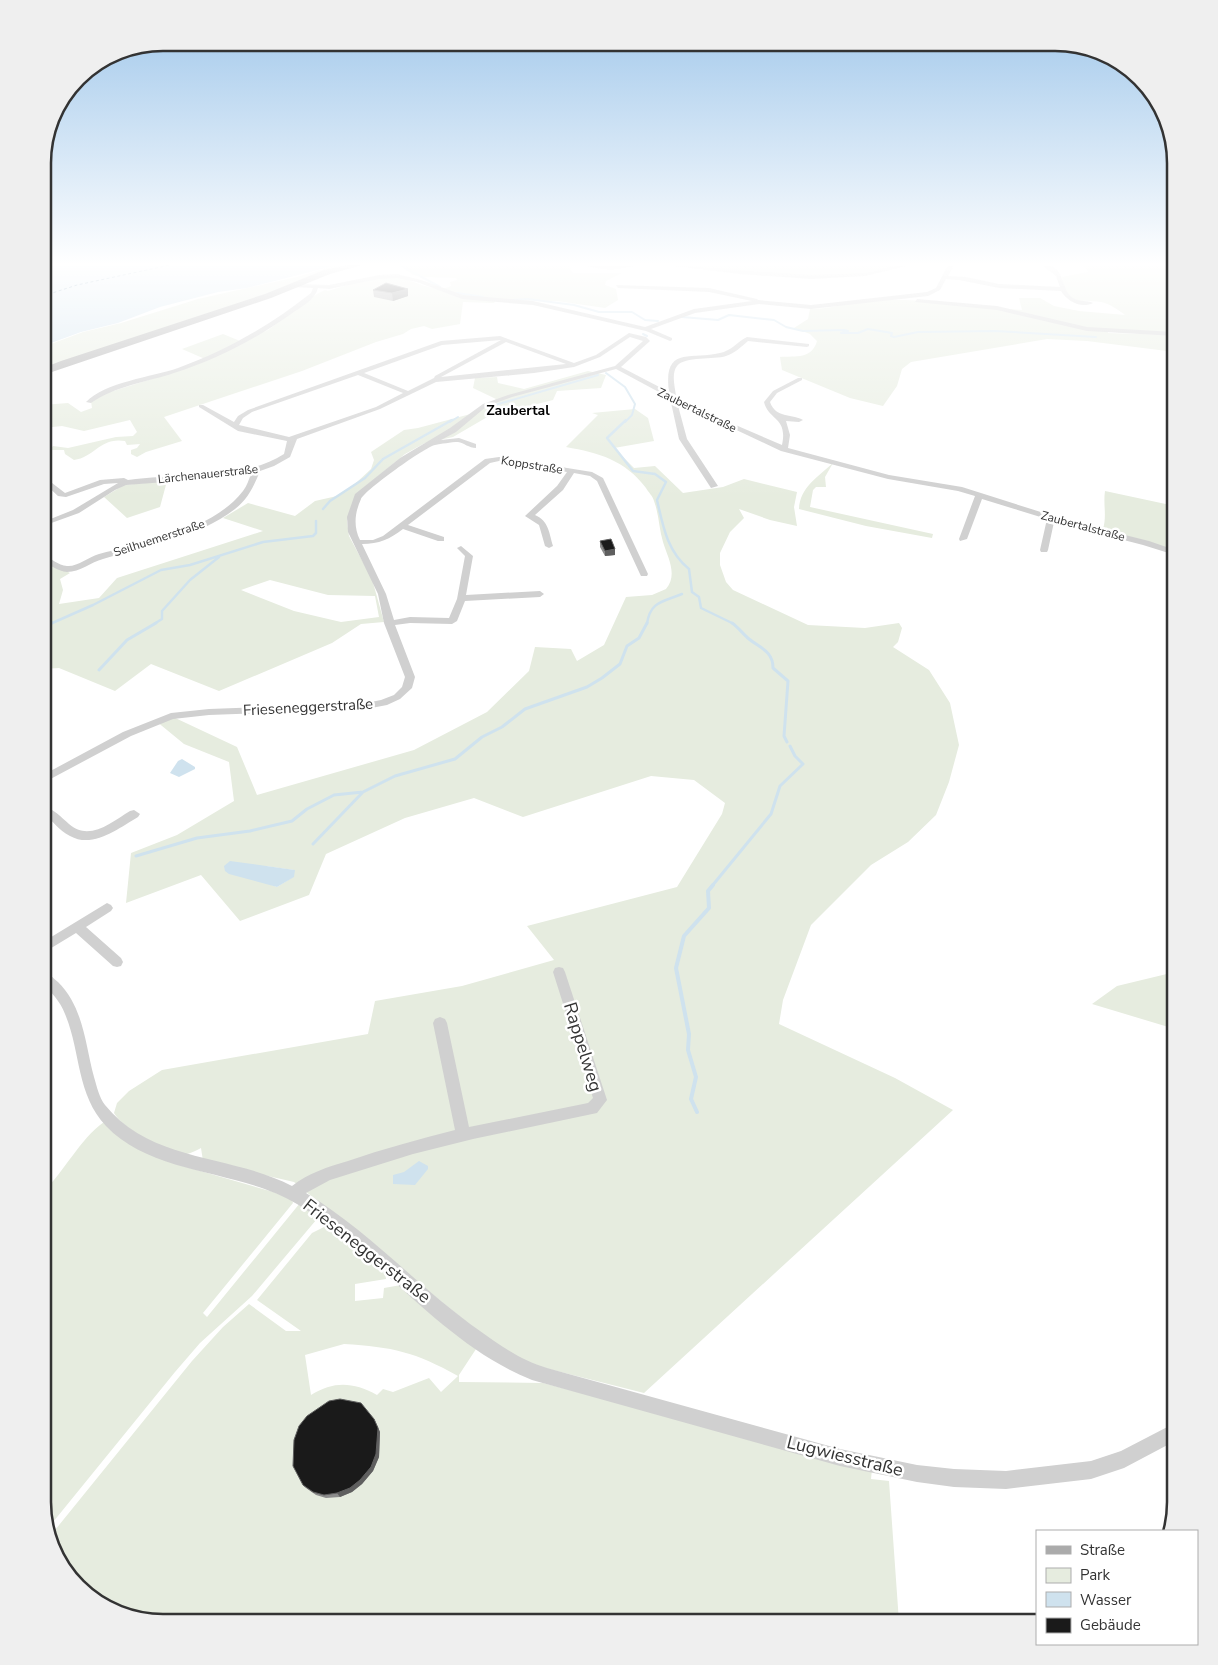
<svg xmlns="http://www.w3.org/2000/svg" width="1218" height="1665" font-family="'Nunito Sans',sans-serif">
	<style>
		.green { fill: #e6ecdf; fill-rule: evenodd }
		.water { fill: #cfe2ee }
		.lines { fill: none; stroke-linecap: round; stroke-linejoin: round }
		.stream-far3 { stroke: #cfe2ee; stroke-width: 2 }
		.stream-far2 { stroke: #cfe2ee; stroke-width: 2.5 }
		.stream-far1 { stroke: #cfe2ee; stroke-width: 3 }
		.stream { stroke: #cfe2ee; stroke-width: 4 }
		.ferry { stroke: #3f7597; stroke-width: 1; stroke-dasharray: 3 2.5; stroke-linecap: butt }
		.minor { fill: #d0d0d0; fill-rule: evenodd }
		.primary { fill: #ababab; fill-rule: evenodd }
		.wall { fill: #8c8c8c }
		.shaded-wall { fill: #5f5f5f }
		.building { fill: #1a1a1a; stroke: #5f5f5f }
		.labels { text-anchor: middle; stroke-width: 5; stroke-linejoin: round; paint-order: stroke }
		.far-street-label { font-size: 12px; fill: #333; stroke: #fff }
		.far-neighbourhood-label { font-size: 14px; font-weight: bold; fill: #000; stroke: #fff }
		.street-label { font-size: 15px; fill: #333; stroke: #fff }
		.near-street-label { font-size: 18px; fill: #333; stroke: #fff }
		.rim { fill: none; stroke: #333; stroke-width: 2.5 }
	</style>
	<rect width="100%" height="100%" fill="#fff"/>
	<path class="green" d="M337,265H352L43,370V347L83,332L121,323L198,299L297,277Z
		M404,265H568L573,273H622L606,281L605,285L616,289L618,300L605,308L557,301L496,300L494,303L463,302L460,324L432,329L424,326L411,329L403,334L376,342L302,371L164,417L182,441L146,452L137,457L131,454V450L137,448L140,444L127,445L125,441C100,437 95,457 74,460L65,454L64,450H50L53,446L68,448L116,437L133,436L137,432L130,420L84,431L62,426L43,428V405L68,403L81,412L92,408L91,401L110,392L187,368L268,330L317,294L325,290L328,291C350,285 372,275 396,277C414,279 434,295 451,286L450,282L457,280L456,278L424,277L413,275L405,269Z
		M675,265H905C887,268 870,274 852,275C792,279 734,272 675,265Z
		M1084,265H1175V333L1108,331V333L1175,335V352L1087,341L1047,339L911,362L902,369L897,386L883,406L850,398L782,370L780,357C796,356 812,359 817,341L810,334L794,328L808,319L810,309C830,309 851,302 872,300C921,298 973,306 1022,310L1019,298H1040L1054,306L1079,311L1125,315C1120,311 1109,303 1101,302C1079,299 1066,306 1062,277L1088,272Z
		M223,334L240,341L205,359L182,349Z
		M588,371L606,375L601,388L557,391L553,400L489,416L453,437L425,443L405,454L356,494L347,521L349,536L372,579L384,622L361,624L332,643L219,691L151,664L115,691L59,668L43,669V559L70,573L60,579L63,590L59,604L99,598L117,578L263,531L223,518L248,503L295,516L315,501L337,496L356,483L371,469L374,460L371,452L404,430L418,428L478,412L496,399L473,388L475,378L497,377L498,383L524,389ZM270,580L328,595L375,596L379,617L341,622L294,611L241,590Z
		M635,409L648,418L654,441L614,448L634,468L655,466L683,493L723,487L744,479L797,492L794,507L797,526L770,520L739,509L744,518L730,532L720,553V565L726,582L733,590L808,625L865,628L899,623L902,628L898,642L893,647L929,670L950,703L959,745L949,782L936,815L908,842L871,865L811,925L783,1000L779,1024L895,1078L953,1110L644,1393L537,1366L514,1356L479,1332L294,1182L203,1161L201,1148C197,1150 191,1153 187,1154C169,1156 122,1128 114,1113L117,1103L129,1091L162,1070L368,1034L375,1001L462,986L554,960L527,926L677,887L722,814L725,803L694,780L651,776L523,817L474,798L405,818L326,854L309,895L240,921L201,875L126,903L131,853L177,835L234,801L229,762L184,744L156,721L171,716L237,747L257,795L414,750L487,712L529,671L535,647L571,649L577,661L604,645L626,597L652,595L666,589C678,575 668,558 663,542C659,529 659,514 654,501C653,496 648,492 646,488C625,460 599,453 566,447L598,415L592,413ZM265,866L294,870L293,877L277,887L258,880Z
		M833,463L825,477L826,487H816L813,490L810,507L933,534L932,538L866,526L799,509C800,487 818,477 833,463Z
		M167,481L160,507L127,518L104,497L124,485Z
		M1105,491L1175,506V551L1103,529C1107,516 1103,504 1105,491Z
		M1175,972V1029L1092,1004L1117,986Z
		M104,1122L183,1166L291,1197L293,1203L203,1313L207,1317L300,1203L322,1213L252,1296L200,1343L175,1372L49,1527L43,1502V1192C65,1171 79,1140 104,1122Z
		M328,1225L385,1270L386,1279L355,1284V1301L383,1298L384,1288L401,1285L478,1346L459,1375V1382L543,1383L872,1469L871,1479L889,1481L899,1622H155L102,1606L59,1563L51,1535L192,1361L223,1327L249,1304L286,1331H301L257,1300L312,1233ZM344,1344C393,1347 415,1352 458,1376L441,1392L429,1378L393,1392L383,1389L377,1395C353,1382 334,1381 311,1395L305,1355Z"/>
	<path class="water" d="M43,265H337L247,288L218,292L160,307L118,323L81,332L43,346Z
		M182,759L195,767V769L179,777L170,773L178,761Z
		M230,861L295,870L294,877L277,887L229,874L225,871L224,866Z
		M419,1161L428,1166V1169L415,1185L393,1184V1175L404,1172Z"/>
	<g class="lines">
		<path class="stream-far3" d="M400,265L440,287
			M457,293L483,297
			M511,300L528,299L574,305L599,312H632L645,320L658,321
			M682,317L718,320L729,315L774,320L786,327L803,331L844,330L848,331L841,333H858L868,329L892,333L891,336L894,337L918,332L995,331L1096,337
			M643,334L647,336
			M606,373L625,387L635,404L632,415L625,422
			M488,407L598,375
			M450,422L458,417"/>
		<path class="stream-far2" d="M626,420L607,438L633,471L655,474L666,482L657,500C663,526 667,551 689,569L692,592L699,597L701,608L734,624
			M323,509L330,501L365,478L383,459L452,420
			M50,624L93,605L161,570L190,565L263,542L313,536L316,533V521
			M154,624L162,619V611L190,580L219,557
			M647,624C650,601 663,602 682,594"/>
		<path class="stream-far1" d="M732,623C738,627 743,634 749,639C760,648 773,651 773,668L788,681L784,736L787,742
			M43,627L52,623
			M99,670L127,640L156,623
			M313,844L363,792
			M136,856L197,838L250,831L292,821L307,809L334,795L363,792L395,776L455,759L482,737L502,727L525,709L587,687L602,678L620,664L627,646L639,638L647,623
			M712,886L771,814L780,786L803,764L795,756L790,746"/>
		<path class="stream" d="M697,1112L691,1099L696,1077L688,1050L689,1034L676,968L684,936L709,908L708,891L713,885"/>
		<path class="ferry" d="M43,296L77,285L170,265"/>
		<path class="minor" d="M578,265H643L610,270Z
			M666,265L811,275L865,273L900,265H911L865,276L811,279L740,274Z
			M948,265H954L948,276L966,277L999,284L1060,287L1056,276L1042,265C1066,263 1060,290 1073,298C1080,302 1087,300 1093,303C1081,309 1067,301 1061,291L999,288L959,280L946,279L940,290L928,296L811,309L759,304L695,313L651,329L672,338V340L670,341L646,331L533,305L462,299L417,282L397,278L379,279L329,289L318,288C315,300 301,307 291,314C256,339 216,360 174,373C147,382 115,386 91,403L86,402C105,382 152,377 178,368C227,350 271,325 311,293L313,288L293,287L295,284L329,285L379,275L397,274L421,280L463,295L533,301L645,327L694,309L752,301L709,292L618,288L616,285L709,288L757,299L758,300L811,305L927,292L936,288Z
			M917,299L997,306L1087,327L1175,332V336L1087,331L997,310L915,302Z
			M629,333L646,337L650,341L621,367L669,392C663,346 689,360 720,353C731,351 737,342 747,337L809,344V346L807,347L748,341C741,347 735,353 726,356C714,360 685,356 677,366C671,374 675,387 676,396L703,411L782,445C788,417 769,421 764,402L773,391L798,378H802V380L777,393L770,402C776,419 791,413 803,420L799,422L786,421L790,435L788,448L889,475L962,487L1069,521L1149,541L1175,550V555L1143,545L1054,522L1048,550L1047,552H1041L1040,550L1047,519L982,499L967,539L960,541L959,539L975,496L958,491L888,479L781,451L677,402L687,439L718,486L711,488L679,439L670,398L616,369L512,397L487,406L456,432L441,440L459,438L476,444V448C469,448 464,443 458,442C451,442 441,444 435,445C425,447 365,490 361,499C355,512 353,526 360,540H373L383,536L485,459L499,457L592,472L603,478L648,574L647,576H641L640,574L597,481L590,476L574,473L563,490L535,515C549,521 549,533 553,546L549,548L545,546L539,525L525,516L557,486L567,472L499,461L490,463L408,525L444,537V541H438L403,529C390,539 379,544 362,544L386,594L394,620L410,617L449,618L457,599L465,556L457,548L461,546L473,556L466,595L540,591L544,594L540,597L465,601L457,621L452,624L410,623L395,625L415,677L412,688L400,699L387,705L366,709L209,715L173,719L131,736L43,783V775L123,732L171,713L209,709L366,703L381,700L394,695L402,687L405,677L384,623L378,594L348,532L347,517L355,494L400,458L450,428L483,404L508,395L615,366L643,341L630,337L600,357L574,367L534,373L436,382L380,409L297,439L290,457L274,466L260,471C254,486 248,499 235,509C197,538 148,546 103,559C91,562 80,572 67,572C58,571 50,565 43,561V556C51,557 58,566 67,566C77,567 89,557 99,554C145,542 212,531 243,491C247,486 249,479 251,474L232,477L126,485L115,490L79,513L43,526V522L73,510L118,483L104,484L66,497L58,496L43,482V476L65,493L100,480L124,478L128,480C180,472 237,483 284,454L287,441L238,431L199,407V405H203L234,422L238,416L248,410L441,341L500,336L574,363L596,355ZM501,340L435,376L434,378L408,391L364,373L442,345ZM506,342L566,364L441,377ZM358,375L403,393L376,407L289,437L239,425L243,418L252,412Z
			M43,806C54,809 61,817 69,824C89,842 112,822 130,811L134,810L140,814L138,817C119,828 93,849 70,836C59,831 53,820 43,814Z
			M107,903L111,905L113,908L111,911L86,927L121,958L123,962L121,966L117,967L113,966L76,933L43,953V942Z
			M559,967L563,968L565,972L607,1100L597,1113L473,1139L413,1154L330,1180L306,1193C369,1231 419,1288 480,1331C501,1346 522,1361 547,1368L840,1449L917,1465L954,1469L1006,1471L1091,1461L1121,1451L1175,1423V1441L1124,1468L1091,1479L1006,1489L954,1487L917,1482L840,1466L532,1380C440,1343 380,1255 297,1204C240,1169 153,1176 106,1126C76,1094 81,1052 65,1014C60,1001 52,993 43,984V971C49,973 53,978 58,982C84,1008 85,1044 94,1077C97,1087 99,1097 105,1105C152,1163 231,1154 292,1186C308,1173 328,1167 348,1161C383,1149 419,1139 455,1130L433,1023L435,1019L440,1017L445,1019L447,1023L469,1127L588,1103L593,1098L553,972L555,968Z"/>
		<path class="primary" d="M348,265H362L330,274L271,298L43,375V368L61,361L265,294L324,270Z"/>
	</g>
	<path class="wall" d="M408,289V296L393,301L374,297L373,290Z
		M600,541L615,549V555L605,556L600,547Z
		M374,1419L380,1432L379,1457L373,1471L362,1484L352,1492L340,1497L326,1498L316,1495L306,1488L303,1485Z"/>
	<path class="shaded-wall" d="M408,289V296L393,301L392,293Z
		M615,549V555L605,556V551Z
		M374,1419L380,1432L379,1457L373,1471L362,1484L352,1492L340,1497L337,1493Z"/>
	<path class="building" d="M386,283L408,289L392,293L373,290Z
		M611,539L615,549L605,551L600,541Z
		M340,1399L361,1403L374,1419L378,1428L376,1454L371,1467L360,1480L350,1488L337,1493L324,1495L313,1492L303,1485L293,1466L294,1440L299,1426L307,1416L329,1401Z"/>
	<linearGradient id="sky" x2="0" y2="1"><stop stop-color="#9ec6ea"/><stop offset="0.53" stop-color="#fff"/><stop offset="1" stop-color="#fff" stop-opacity="0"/></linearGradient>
	<rect width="1218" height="498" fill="url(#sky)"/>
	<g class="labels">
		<g class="far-street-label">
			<text transform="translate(697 410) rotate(26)" y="4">Zaubertalstraße</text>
			<text transform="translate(532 465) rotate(9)" y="4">Koppstraße</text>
			<text transform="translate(208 474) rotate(-6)" y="4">Lärchenauerstraße</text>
			<text transform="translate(1083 526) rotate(15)" y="4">Zaubertalstraße</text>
			<text transform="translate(159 538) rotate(-18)" y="4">Seilhuemerstraße</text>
		</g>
		<g class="far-neighbourhood-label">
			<text x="518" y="415">Zaubertal</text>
		</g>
		<g class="street-label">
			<text transform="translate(308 707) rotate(-3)" y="5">Frieseneggerstraße</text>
		</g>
		<g class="near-street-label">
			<text transform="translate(583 1047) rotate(73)" y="6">Rappelweg</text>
			<text transform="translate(367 1251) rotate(38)" y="6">Frieseneggerstraße</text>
			<text transform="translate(845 1456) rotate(14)" y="6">Lugwiesstraße</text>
		</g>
	</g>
	<path d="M0 0H1218V1665H0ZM163 51H1055A112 112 0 0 1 1167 163V1502A112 112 0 0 1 1055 1614H163A112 112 0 0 1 51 1502V163A112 112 0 0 1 163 51Z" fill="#efefef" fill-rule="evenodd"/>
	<path class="rim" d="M163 51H1055A112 112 0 0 1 1167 163V1502A112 112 0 0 1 1055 1614H163A112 112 0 0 1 51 1502V163A112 112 0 0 1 163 51Z"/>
	<rect x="1036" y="1530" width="162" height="115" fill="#ffffff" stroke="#adadad"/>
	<rect x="1046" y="1546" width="25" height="8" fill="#ababab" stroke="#adadad"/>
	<text x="1080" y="1555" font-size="15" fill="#333333">Straße</text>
	<rect x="1046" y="1568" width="25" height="15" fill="#e6ecdf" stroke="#adadad"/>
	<text x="1080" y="1580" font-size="15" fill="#333333">Park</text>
	<rect x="1046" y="1592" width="25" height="15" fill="#cfe2ee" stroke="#adadad"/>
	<text x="1080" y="1605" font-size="15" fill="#333333">Wasser</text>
	<rect x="1046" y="1618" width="25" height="15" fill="#1a1a1a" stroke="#adadad"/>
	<text x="1080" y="1630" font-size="15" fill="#333333">Gebäude</text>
</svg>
